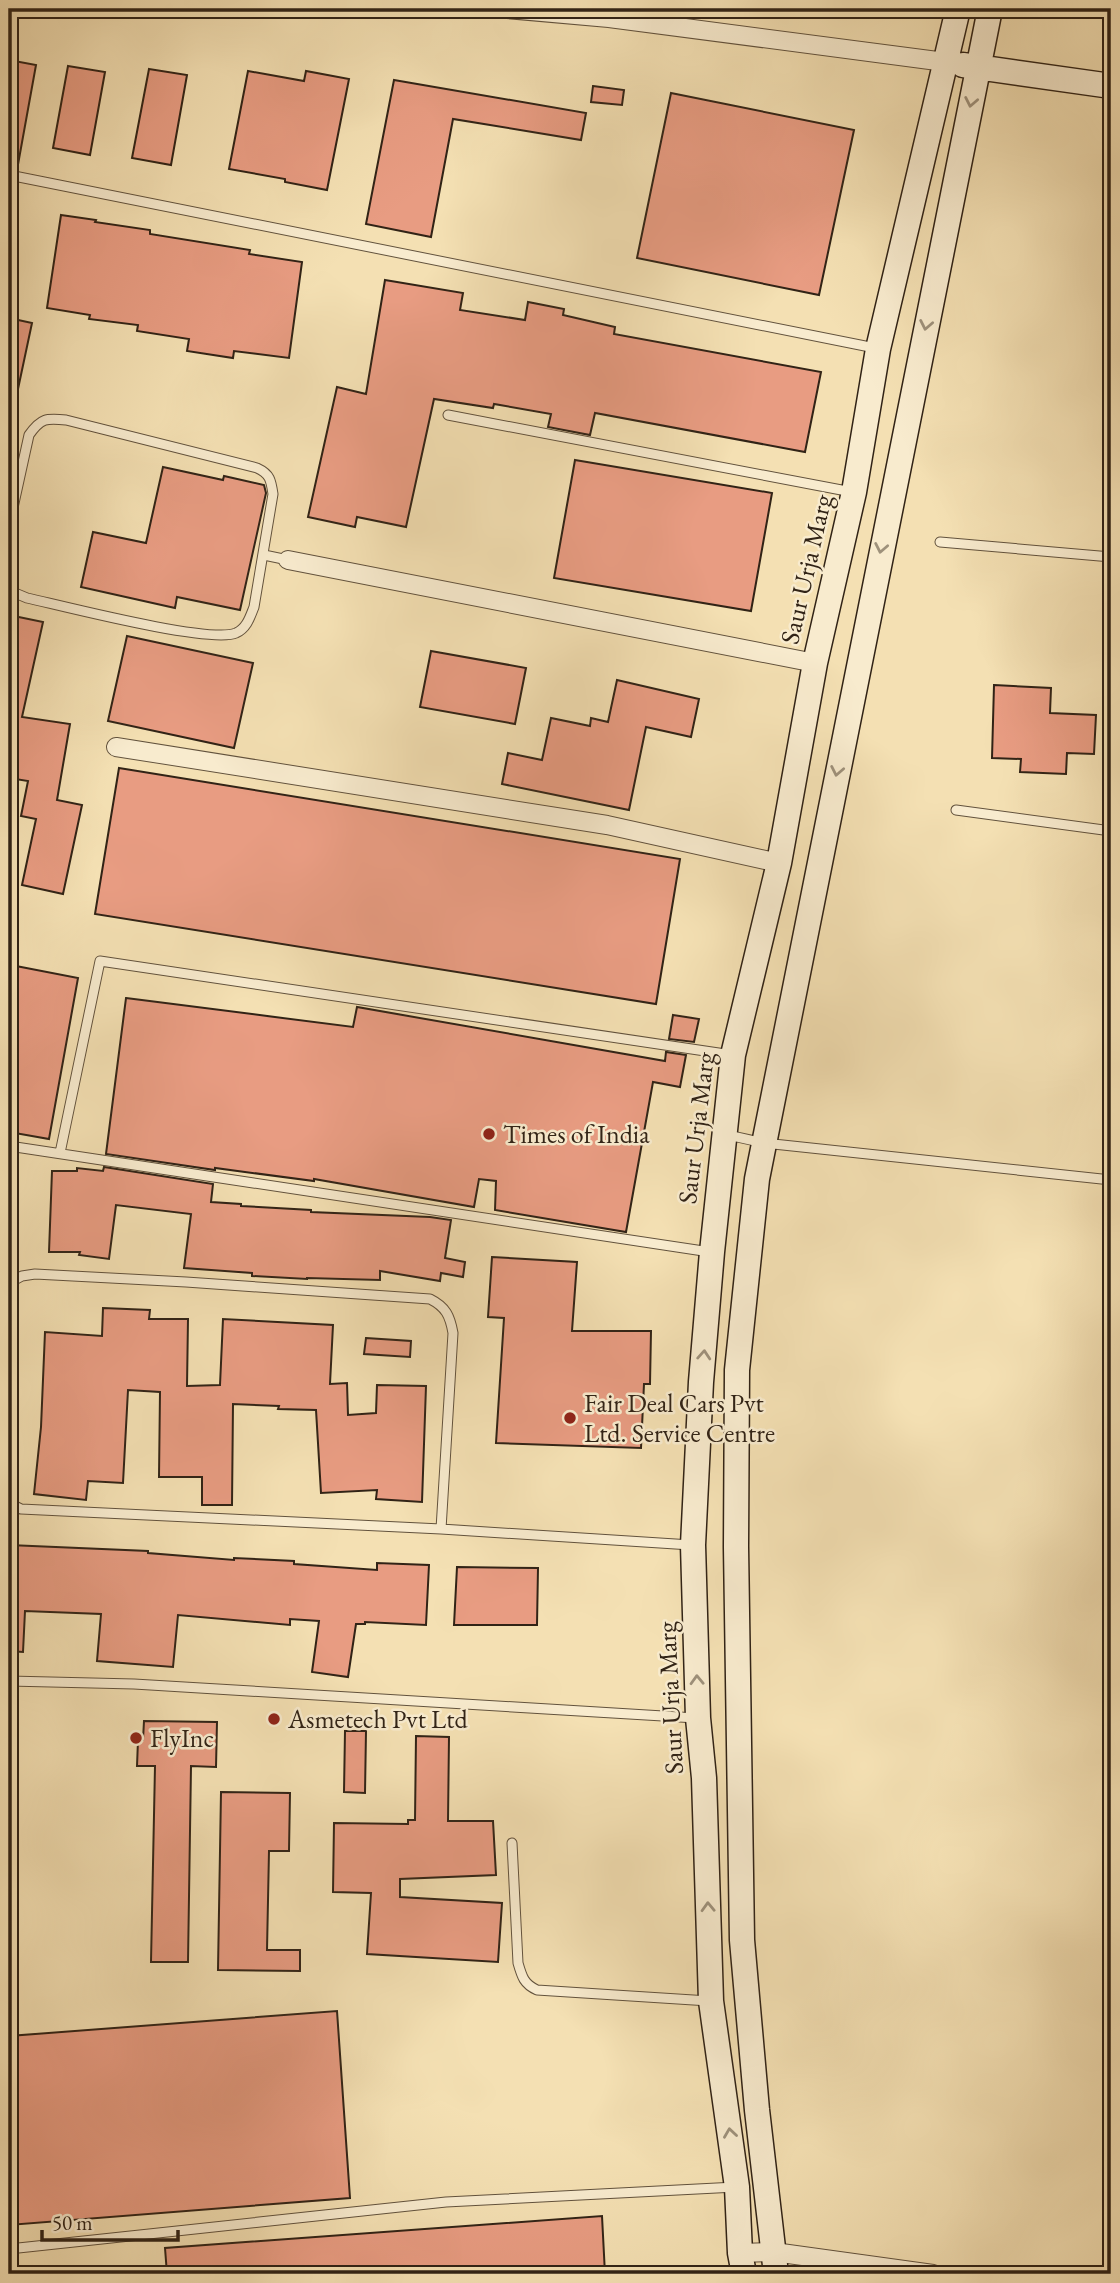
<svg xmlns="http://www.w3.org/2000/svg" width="1120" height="2283" font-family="'EB Garamond',serif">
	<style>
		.building { fill: #e89c82; stroke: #312316; stroke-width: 2 }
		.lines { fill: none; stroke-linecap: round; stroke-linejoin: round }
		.lane-casing { stroke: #62523d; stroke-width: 11 }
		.street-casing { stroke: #62523d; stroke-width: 20 }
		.secondary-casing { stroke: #312316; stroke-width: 27 }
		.lane { stroke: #f8ebce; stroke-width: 9 }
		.street { stroke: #f8ebce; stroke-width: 18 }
		.secondary { stroke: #f8ebce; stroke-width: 24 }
		.oneway { stroke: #9e917b }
		.poi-dot { fill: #8f2418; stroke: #f8ebce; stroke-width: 2.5 }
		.labels { text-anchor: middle; stroke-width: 5; stroke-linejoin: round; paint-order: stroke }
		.street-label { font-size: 26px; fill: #312316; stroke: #f8ebce }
		.poi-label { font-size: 26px; fill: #312316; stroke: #f8ebce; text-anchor: start }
	</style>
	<rect width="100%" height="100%" fill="#f4e0b3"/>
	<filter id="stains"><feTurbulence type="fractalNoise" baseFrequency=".00286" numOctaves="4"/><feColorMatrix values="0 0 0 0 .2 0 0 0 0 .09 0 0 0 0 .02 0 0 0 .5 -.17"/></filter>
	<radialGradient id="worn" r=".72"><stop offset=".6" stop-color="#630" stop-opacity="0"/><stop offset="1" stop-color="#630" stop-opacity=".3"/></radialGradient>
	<path class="building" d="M9,60L36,65L17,170L9,168Z
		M68,66L105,72L90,155L53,148Z
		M149,69L187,75L171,165L132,158Z
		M248,71L304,81L306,71L349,79L327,190L285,182V179L229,169Z
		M394,80L586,113L581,140L453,119L431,237L366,224Z
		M593,86L624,90L622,105L591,102Z
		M671,93L854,130L819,295L637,258Z
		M61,215L96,220L95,222L150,230V234L250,250L249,254L302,262L289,358L234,351L233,358L187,351L189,339L137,331L138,325L89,319L90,315L47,308Z
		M385,280L463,293L460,310L525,320L528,302L564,309L563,315L615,327L614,334L821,372L805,452L595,413L590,435L548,427L551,414L494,404L493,408L434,399L406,527L357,517L355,527L308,517L337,387L366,394Z
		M9,318L32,323L15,403L9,402Z
		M575,460L772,493L751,611L554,578Z
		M163,467L223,480L224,476L264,485L266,493L240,610L177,597L175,608L81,587L93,532L146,543Z
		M9,615L43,622L22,717L70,724L57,800L82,805L63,894L22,885L36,819L21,816L28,781L9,778Z
		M127,636L253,663L234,748L108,721Z
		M431,651L526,668L515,724L420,707Z
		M617,680L699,699L691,737L646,727L629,810L502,784L508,753L542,760L551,718L590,726L591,718L608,722Z
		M994,685L1051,688L1050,713L1096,715L1094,754L1067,753L1066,774L1020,772L1021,759L992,758Z
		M119,768L680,859L656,1004L95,914Z
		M16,966L78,978L49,1139L9,1132V1005Z
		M126,998L353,1027L357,1007L665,1061L666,1052L686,1055L680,1087L653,1082L626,1232L495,1210L496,1181L479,1179L474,1207L314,1179V1181L215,1168V1170L106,1154Z
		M673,1015L699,1019L694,1042L669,1039Z
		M104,1167L213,1184L211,1202L241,1204V1206L311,1210V1212L430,1217L451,1220L445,1258L465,1262L463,1277L441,1273L440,1281L380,1271V1280L307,1278V1279L252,1276V1273L184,1268L191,1214L116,1205L109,1259L79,1255L80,1252H49L52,1171H77V1168L103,1171Z
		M492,1257L577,1262L572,1331H651L650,1384H644L641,1448L496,1443L504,1318L488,1317Z
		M103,1308L150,1310L149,1319H188L187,1386L220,1385L223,1319L333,1325L330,1384L347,1383L348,1415L376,1413L377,1385L426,1386L422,1502L376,1499L377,1490L321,1493L316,1410L278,1409L279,1406L233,1404L232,1505H202V1477H159L160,1392L128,1390L123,1483L88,1481L86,1500L34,1494L41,1427L45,1332L102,1336Z
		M366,1338L411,1341L410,1357L364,1354Z
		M9,1545L148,1551V1553L234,1560V1558L294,1561V1564L377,1570V1563L429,1565L426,1625L365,1622V1624H356L348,1677L312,1672L319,1621L290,1619V1625L178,1615L173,1667L97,1661L101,1614L25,1611L23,1652L9,1651Z
		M457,1567L538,1568L537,1625H454Z
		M144,1721L217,1722L216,1767L191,1766L188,1962H151L155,1766H137L138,1740H143Z
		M345,1731H366L365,1793L344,1792Z
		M416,1736L449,1737L448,1821H493L496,1875L400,1879V1897L502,1903L498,1962L367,1954L371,1893L333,1892L334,1823L408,1824V1820H415Z
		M221,1792L290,1793L289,1851H269L267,1950H300V1971L218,1970Z
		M337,2011L350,2198L9,2225V2036Z
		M602,2216L605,2274H167L165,2248Z"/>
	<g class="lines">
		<g class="lane-casing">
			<path id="lane" d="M9,175L875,348
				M448,415L852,492
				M9,526L29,435C41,418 46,418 66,420L257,468C270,474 271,480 273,494L254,607C250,617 247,628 236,633C210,644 63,606 27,598L15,593L9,587
				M940,542L1111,557
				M264,555L288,560
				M956,810L1111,831
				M728,1135L764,1143L1111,1180
				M9,1146L710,1252
				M60,1153L100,961L732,1055
				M9,1283L22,1276L35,1274L186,1282L430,1299C446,1307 450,1316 453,1333L441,1529
				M9,1503L21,1509L441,1529L691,1545
				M9,1681L134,1684L696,1718
				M512,1843L518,1963C522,1977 524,1984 537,1990L709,2001
				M9,2249L446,2202L736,2187"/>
		</g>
		<g class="street-casing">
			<path id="street" d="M507,9L609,18L945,62
				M288,560L815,663
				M116,747L607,825L779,863
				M740,2253L774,2252L933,2274"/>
		</g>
		<g class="secondary-casing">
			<path id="secondary" d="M963,65L1111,86
				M744,2274L740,2253L737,2187L711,2001L704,1778L698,1718L693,1545L701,1382L712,1252L733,1055L779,863L815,663L854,492L878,349L958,9
				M776,2274L757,2110L742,1940L736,1547L737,1370L757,1179L990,9"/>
		</g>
		<use href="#lane" class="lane"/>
		<use href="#street" class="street"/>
		<use href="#secondary" class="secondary"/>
	</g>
	<defs><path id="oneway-chevron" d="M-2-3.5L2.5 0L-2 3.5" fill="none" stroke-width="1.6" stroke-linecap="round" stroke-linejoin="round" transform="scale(1.75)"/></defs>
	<g class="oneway">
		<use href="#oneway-chevron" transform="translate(971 102) rotate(101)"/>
		<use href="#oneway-chevron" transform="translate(926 325) rotate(101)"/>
		<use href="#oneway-chevron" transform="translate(881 548) rotate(101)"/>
		<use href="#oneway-chevron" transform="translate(837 771) rotate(101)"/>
		<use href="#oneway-chevron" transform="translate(704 1355) rotate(-86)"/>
		<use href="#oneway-chevron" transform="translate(697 1680) rotate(-92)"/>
		<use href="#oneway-chevron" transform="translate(708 1907) rotate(-92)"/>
		<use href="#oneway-chevron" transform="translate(730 2133) rotate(-98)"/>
	</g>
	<g class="poi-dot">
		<circle cx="489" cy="1134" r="7"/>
		<circle cx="570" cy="1418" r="7"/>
		<circle cx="274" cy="1719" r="7"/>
		<circle cx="136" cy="1738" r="7"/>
	</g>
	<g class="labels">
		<g class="street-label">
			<text transform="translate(806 569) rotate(-77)" y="9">Saur Urja Marg</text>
			<text transform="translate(696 1128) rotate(-83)" y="9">Saur Urja Marg</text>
			<text transform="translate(670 1698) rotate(-93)" y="9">Saur Urja Marg</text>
		</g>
		<g class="poi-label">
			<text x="503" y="1143">Times of India</text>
			<text x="584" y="1412">Fair Deal Cars Pvt<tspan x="584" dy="30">Ltd. Service Centre</tspan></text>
			<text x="288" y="1728">Asmetech Pvt Ltd</text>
			<text x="150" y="1747">FlyInc</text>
		</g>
	</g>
	<rect width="1120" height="2283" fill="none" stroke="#f4e0b3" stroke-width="35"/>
	<rect x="10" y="10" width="1099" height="2262" fill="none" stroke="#312316" stroke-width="3.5"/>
	<rect x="18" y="18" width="1085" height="2248" fill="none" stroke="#312316" stroke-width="2"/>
	<path d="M42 2230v10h136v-10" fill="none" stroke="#312316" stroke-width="3.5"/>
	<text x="52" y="2230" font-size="21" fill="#312316" stroke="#f8ebce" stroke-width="5" paint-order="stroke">50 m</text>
	<rect width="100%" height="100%" filter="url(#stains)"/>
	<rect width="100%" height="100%" fill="url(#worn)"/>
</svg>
